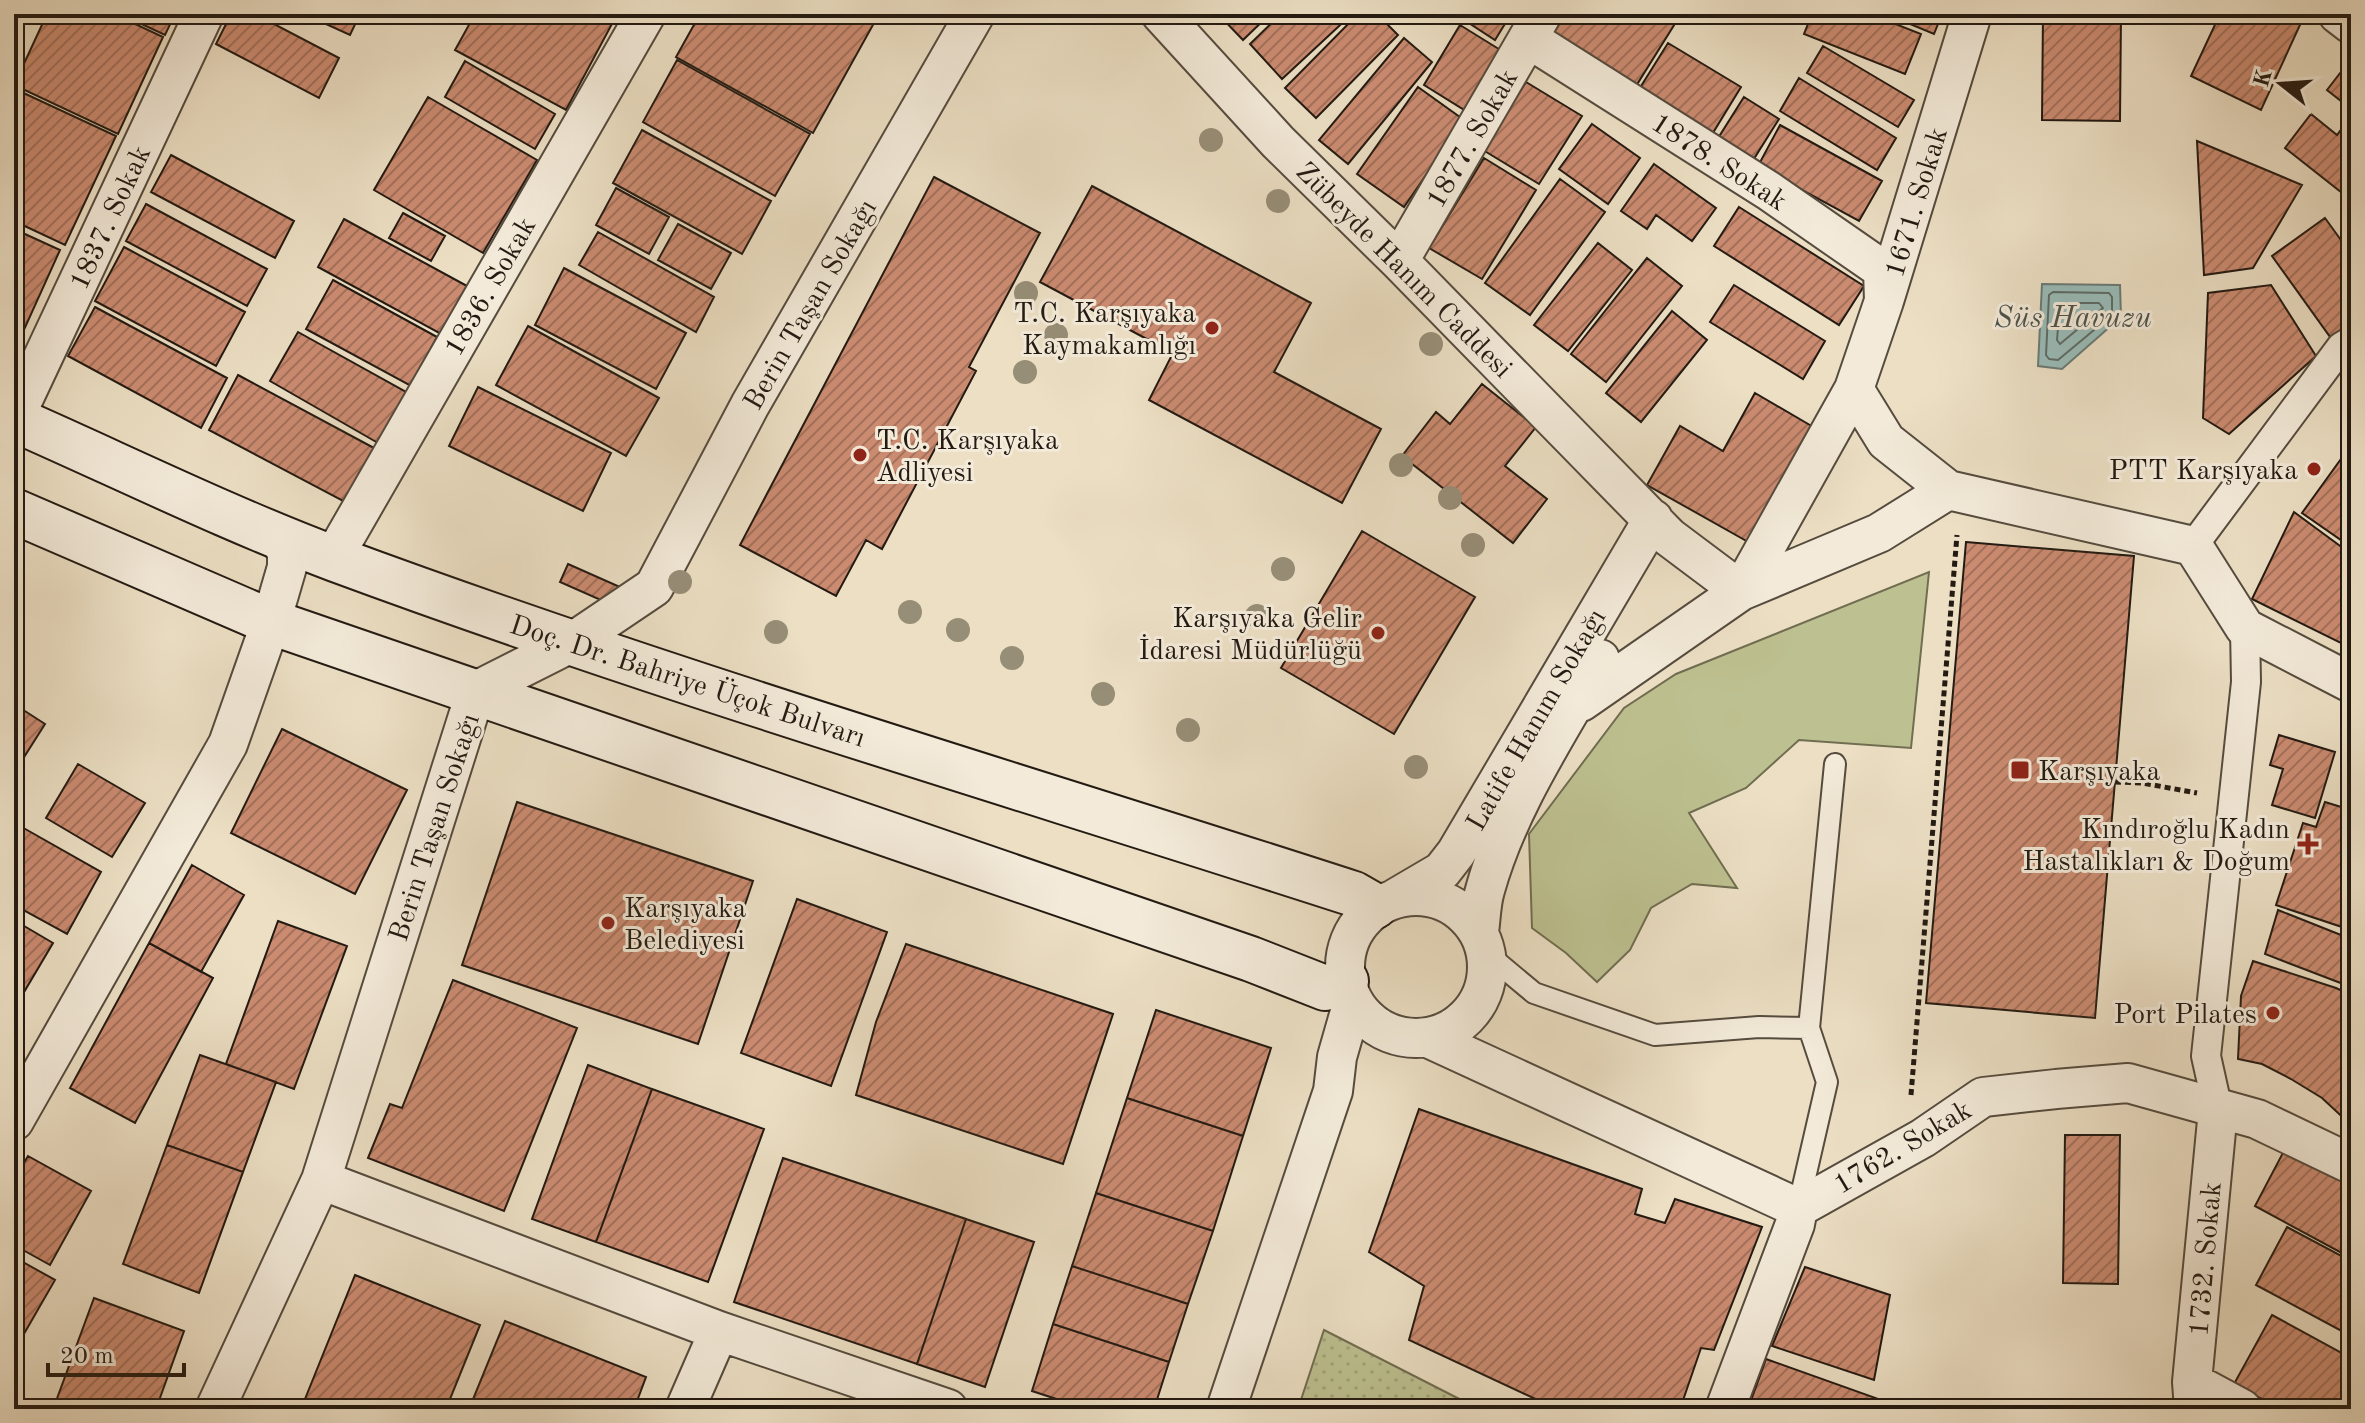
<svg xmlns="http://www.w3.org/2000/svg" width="2365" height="1423" font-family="'Old Standard TT',serif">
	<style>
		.grass { fill: #bdc090; stroke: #706d51; stroke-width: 2 }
		.park { fill: url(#park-dots); stroke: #706d51; stroke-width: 2 }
		.water { fill: #99bcb9; stroke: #6a7b76; stroke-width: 2 }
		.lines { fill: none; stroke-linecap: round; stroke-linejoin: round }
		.shore { stroke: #5e6b66; stroke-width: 2 }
		.building { fill: url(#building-hatch); stroke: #231a12; stroke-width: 2 }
		.service-casing { stroke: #554b3e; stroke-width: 24 }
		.pedestrian-casing { stroke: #554b3e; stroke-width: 32 }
		.minor-casing { stroke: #554b3e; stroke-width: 42 }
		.secondary-casing { stroke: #231a12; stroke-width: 48 }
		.path { stroke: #231a12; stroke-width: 5; stroke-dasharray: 6 4; stroke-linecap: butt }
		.service { stroke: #f3ead9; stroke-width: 20 }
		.pedestrian { stroke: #f3ead9; stroke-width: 28 }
		.minor { stroke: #f3ead9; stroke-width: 38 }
		.secondary { stroke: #f3ead9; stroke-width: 44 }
		.tree { fill: #978e77 }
		.poi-dot { fill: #8f2418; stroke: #f3ead9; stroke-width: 3 }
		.labels { text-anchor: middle; stroke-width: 6; stroke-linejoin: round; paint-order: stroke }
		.street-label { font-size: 28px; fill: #231a12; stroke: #f3ead9 }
		.poi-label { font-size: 28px; fill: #231a12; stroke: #f3ead9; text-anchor: end }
		.water-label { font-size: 30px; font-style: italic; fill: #4c534c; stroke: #f3ead9 }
	</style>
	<defs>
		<pattern id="park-dots" width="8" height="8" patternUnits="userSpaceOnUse" patternTransform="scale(2)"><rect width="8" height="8" fill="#bdc090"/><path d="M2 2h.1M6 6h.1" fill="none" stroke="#a2a47b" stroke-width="1.8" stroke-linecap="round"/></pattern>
		<pattern id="building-hatch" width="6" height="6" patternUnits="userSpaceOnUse" patternTransform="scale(2)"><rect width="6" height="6" fill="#cb8b71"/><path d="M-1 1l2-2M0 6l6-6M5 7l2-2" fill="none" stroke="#a4715b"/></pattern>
	</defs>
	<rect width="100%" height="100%" fill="#ecdfc4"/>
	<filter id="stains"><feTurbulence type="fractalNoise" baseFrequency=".0025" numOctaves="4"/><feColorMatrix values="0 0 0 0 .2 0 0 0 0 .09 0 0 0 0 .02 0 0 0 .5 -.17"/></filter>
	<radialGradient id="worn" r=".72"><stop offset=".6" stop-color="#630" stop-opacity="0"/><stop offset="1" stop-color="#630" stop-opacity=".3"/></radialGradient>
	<path class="grass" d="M1929,572L1911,748L1799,740L1746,788L1689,813L1737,888L1692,884L1651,908L1630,950L1597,982L1566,953L1532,928L1529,834L1624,708L1676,674Z"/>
	<path class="park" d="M1324,1330L1479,1409H1298Z"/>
	<path class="water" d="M2042,284L2120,285L2121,317L2062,369L2038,366Z"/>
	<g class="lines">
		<path class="shore" d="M2053,292L2109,293L2112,297V315L2058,360L2049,359L2046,355L2049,295Z
			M2060,303H2099L2103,308L2060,344L2057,340Z"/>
	</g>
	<path class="building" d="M47,14H114L163,37L118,134L14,85Z
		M120,14H175L165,35Z
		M231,14H255L339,58L319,98L216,44Z
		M304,14H360L350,35Z
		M475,14H599L613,22L566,110L455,50Z
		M700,14H879L813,133L676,57Z
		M1218,14H1270L1243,40Z
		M1281,14H1352L1282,79L1250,44Z
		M1358,14H1377L1398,35L1316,118L1285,88Z
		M1455,14H1511L1495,40Z
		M1565,14H1681L1636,86L1553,34Z
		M1812,14H1870L1921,34L1905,74L1804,34Z
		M1886,14H1942L1934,34Z
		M2043,14H2121L2120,121L2042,120Z
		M2220,14H2305L2261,110L2191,76Z
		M1460,25L1502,51L1466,111L1424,85Z
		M1404,38L1432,62L1348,164L1319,140Z
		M1668,43L1741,87L1711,136L1638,91Z
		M1823,46L1914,100L1898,127L1807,73Z
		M2351,59V109L2327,90Z
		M677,60L810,134L775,196L643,122Z
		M465,61L555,114L535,149L445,97Z
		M1799,78L1896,138L1877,170L1780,111Z
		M1526,82L1582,116L1539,184L1483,150Z
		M1418,87L1464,120L1404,207L1357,174Z
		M15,89L116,136L65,245L14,221Z
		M428,97L537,160L483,253L374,190Z
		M1744,97L1779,119L1750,165L1715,143Z
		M2311,114L2337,135L2351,116V189L2346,196L2285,148Z
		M1592,124L1640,158L1608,204L1559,169Z
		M1780,125L1882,181L1859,221L1758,166Z
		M642,130L771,201L742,254L613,183Z
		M2197,141L2302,185L2253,268L2204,275Z
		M171,155L294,221L275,258L151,192Z
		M1484,158L1536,190L1482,279L1429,248Z
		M1654,164L1716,208L1692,241L1656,215L1647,229L1621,211Z
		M934,177L1040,233L969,367L976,371L882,549L866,540L836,596L740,545Z
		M1560,179L1605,212L1530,315L1485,283Z
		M1092,186L1311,303L1274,372L1381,429L1342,503L1149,400L1173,353L1040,282Z
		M616,188L669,217L649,254L596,225Z
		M146,204L267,269L247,306L126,241Z
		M1739,207L1864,286L1839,325L1714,246Z
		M403,213L445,236L431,261L389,238Z
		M2325,218L2351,254V328L2333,341L2272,256Z
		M344,219L467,286L441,334L318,267Z
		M678,224L731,253L711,289L658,260Z
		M14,229L60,250L23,332L14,328Z
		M598,232L714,297L696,332L579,265Z
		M1598,243L1632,270L1568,351L1534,325Z
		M124,247L245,312L216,366L95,301Z
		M1647,258L1682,286L1606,382L1571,354Z
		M564,268L686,333L656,389L535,325Z
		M333,280L437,337L411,386L306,329Z
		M1734,285L1825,341L1803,379L1710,322Z
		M2271,285L2316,356L2229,434L2203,418L2208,293Z
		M95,307L227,378L201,428L68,356Z
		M1672,311L1707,340L1641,422L1606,393Z
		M528,326L659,398L626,456L496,385Z
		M298,332L406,392L378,443L270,381Z
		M238,375L374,448L345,502L209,430Z
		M1482,384L1536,427L1505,466L1547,499L1513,543L1402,456L1436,412L1450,424Z
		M478,387L611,453L583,511L449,446Z
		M1755,393L1815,428L1750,543L1647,485L1680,426L1723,451Z
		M2351,445V547L2302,513Z
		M2294,512L2351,554V648L2252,599Z
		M1362,531L1475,597L1394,734L1281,668Z
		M1966,542L2134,556L2095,1018L1926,1003Z
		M568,564L620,587L612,605L560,582Z
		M14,704L45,724L14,773Z
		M282,729L407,790L355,894L231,833Z
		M2279,735L2335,752L2315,818L2272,805L2283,769L2270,765Z
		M78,764L145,803L112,857L46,818Z
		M517,802L753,881L698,1044L462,965Z
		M2325,802L2351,810V930L2276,905L2303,823L2316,827Z
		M20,826L101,872L67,934L14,905V837Z
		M192,865L244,895L201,972L149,943Z
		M797,899L887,932L831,1086L741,1053Z
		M2278,910L2351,939V987L2265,954Z
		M14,920L53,943L14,1009Z
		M278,921L347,946L294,1089L226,1064Z
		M149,943L213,978L135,1123L70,1088Z
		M906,944L1113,1014L1063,1164L856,1095L876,1022Z
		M2253,961L2336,988L2351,995V1125L2322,1098L2291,1079L2262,1064L2238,1059L2241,996Z
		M453,980L577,1028L504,1211L368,1158L390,1104L402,1108Z
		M1156,1010L1271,1048L1243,1136L1127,1098Z
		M200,1055L276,1082L243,1172L167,1145Z
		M588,1065L652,1089L596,1242L532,1219Z
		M652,1089L764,1129L708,1282L596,1242Z
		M1127,1098L1243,1136L1213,1231L1096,1193Z
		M1419,1109L1642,1189L1635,1214L1665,1223L1675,1199L1762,1227L1714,1350L1701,1348L1680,1409H1557L1409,1340L1424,1286L1369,1252Z
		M2065,1135H2120L2118,1284L2063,1283Z
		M167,1145L243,1172L199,1293L123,1264Z
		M2286,1147L2351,1182V1258L2255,1206Z
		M28,1156L91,1191L50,1265L14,1245V1180Z
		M783,1158L966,1219L917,1364L734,1302Z
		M1096,1193L1213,1231L1188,1304L1072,1266Z
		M966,1219L1034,1242L985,1387L917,1364Z
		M2287,1227L2351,1261V1336L2256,1285Z
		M14,1257L55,1280L17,1346L14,1345Z
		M1072,1266L1188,1304L1169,1362L1053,1324Z
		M1805,1267L1890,1295L1874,1380L1772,1346Z
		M355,1275L480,1325L446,1409H301Z
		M94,1298L184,1331L156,1409H68L55,1404Z
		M2272,1315L2351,1358V1409H2280L2234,1384Z
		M505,1321L646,1377L634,1409H469Z
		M1053,1324L1169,1362L1154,1409H1087L1032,1391Z
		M1766,1359L1884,1401L1881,1409H1758L1749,1406Z"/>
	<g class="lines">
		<g class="service-casing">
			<path id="service" d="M1486,953L1534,993L1655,1035L1759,1027L1809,1028L1827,1082L1798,1208
				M1809,1028L1835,764"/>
		</g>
		<g class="pedestrian-casing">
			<path id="pedestrian" d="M2193,546L2341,347L2351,341
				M2218,1110L2206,1056L2246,682L2245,628"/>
		</g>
		<g class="minor-casing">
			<path id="minor" d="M1161,14L1278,142L1399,261L1669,537L1741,591
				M2338,14L2351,24
				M1529,39L1769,191L1883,270L1884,301
				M1399,261L1542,14
				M1854,389L1886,441L1948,490L2193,546L2245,628L2351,683
				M14,419L204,14
				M333,558L646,14
				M1741,591L1854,389L1884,301L1972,14
				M1581,702L1741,591L1879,533L1948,490
				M1345 967a71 71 0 1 1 142 0a71 71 0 1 1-142 0Z
				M1396,898L1442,871L1456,853L1653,519
				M1479,932C1481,918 1481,903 1485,890C1508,807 1558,733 1600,659
				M1428,1038L1798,1208
				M14,1121L228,744L271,622L287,567V554L280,537
				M321,1180L719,1331L948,1409
				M1798,1208L1923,1138L1983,1097L2056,1089L2128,1083L2257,1119L2351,1164
				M2192,1382L2242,1409
				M215,1409L321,1180L476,691L571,643L654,587L750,405L975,14
				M685,1409L719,1331
				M1226,1409L1333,1091L1337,1057L1353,1001
				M1725,1409L1795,1224L1798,1208
				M2194,1409L2192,1382L2218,1110"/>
		</g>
		<g class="secondary-casing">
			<path id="secondary" d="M14,419C121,466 226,518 335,559C670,683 1014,784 1354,894L1375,906
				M14,511L271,622L1251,959L1325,988L1346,981"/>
		</g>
		<path class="path" d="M2115,782L2142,783L2197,793
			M1911,1095L1957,535"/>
		<use href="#service" class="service"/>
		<use href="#pedestrian" class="pedestrian"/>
		<use href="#minor" class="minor"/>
		<use href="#secondary" class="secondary"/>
	</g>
	<g class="tree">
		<circle cx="1211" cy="140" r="12"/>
		<circle cx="1278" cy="201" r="12"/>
		<circle cx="1026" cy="293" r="12"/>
		<circle cx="1056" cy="335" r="12"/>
		<circle cx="1431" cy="344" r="12"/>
		<circle cx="1025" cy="372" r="12"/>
		<circle cx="1401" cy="465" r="12"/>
		<circle cx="1450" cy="498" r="12"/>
		<circle cx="1473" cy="545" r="12"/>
		<circle cx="1283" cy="569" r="12"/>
		<circle cx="680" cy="582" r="12"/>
		<circle cx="910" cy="612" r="12"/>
		<circle cx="1257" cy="616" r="12"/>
		<circle cx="958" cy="630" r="12"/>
		<circle cx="776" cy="632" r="12"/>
		<circle cx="1012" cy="658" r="12"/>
		<circle cx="1103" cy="694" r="12"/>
		<circle cx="1188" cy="730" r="12"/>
		<circle cx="1416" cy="767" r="12"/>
	</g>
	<g class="poi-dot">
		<circle cx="1212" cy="328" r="8"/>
		<circle cx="860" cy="455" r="8"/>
		<circle cx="2314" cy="469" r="8"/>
		<circle cx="1378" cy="633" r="8"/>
		<rect x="2010" y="760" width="20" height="20" rx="4"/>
		<path d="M2304 832h8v8h8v8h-8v8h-8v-8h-8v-8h8z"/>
		<circle cx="608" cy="923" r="8"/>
		<circle cx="2273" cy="1013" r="8"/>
	</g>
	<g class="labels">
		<g class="street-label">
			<text transform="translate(1471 138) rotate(-60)" y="10">1877. Sokak</text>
			<text transform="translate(1720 161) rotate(33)" y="10">1878. Sokak</text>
			<text transform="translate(1915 202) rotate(-73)" y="10">1671. Sokak</text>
			<text transform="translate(109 217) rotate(-65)" y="10">1837. Sokak</text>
			<text transform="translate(1405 269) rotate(45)" y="10">Zübeyde Hanım Caddesi</text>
			<text transform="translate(489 286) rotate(-60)" y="10">1836. Sokak</text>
			<text transform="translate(809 304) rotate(-60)" y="10">Berin Taşan Sokağı</text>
			<text transform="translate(688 680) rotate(18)" y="10">Doç. Dr. Bahriye Üçok Bulvarı</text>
			<text transform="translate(1535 719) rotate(-60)" y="10">Latife Hanım Sokağı</text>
			<text transform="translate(433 827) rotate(-72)" y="10">Berin Taşan Sokağı</text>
			<text transform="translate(1902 1146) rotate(-31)" y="10">1762. Sokak</text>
			<text transform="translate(2204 1259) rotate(-85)" y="10">1732. Sokak</text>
		</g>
		<g class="poi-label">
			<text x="1196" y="322">T.C. Karşıyaka<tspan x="1196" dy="32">Kaymakamlığı</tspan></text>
			<text x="876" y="449" text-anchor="start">T.C. Karşıyaka<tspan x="876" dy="32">Adliyesi</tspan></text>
			<text x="2298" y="479">PTT Karşıyaka</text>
			<text x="1362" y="627">Karşıyaka Gelir<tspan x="1362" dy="32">İdaresi Müdürlüğü</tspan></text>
			<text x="2038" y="780" text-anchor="start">Karşıyaka</text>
			<text x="2290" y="838">Kındıroğlu Kadın<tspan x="2290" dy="32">Hastalıkları &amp; Doğum</tspan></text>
			<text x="624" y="917" text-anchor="start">Karşıyaka<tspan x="624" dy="32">Belediyesi</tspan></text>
			<text x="2257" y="1023">Port Pilates</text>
		</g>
		<g class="water-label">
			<text x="2073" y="327">Süs Havuzu</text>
		</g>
	</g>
	<rect width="2365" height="1423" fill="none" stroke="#ecdfc4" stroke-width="48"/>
	<rect x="16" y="16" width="2333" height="1391" fill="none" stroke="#231a12" stroke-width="4"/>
	<rect x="24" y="24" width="2317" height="1375" fill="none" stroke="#231a12" stroke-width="2"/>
	<g transform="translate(2281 84) rotate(287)" stroke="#f3ead9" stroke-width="6" paint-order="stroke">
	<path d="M0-6L14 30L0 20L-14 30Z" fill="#231a12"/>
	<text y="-12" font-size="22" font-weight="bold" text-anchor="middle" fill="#231a12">K</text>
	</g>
	<path d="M48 1363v12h136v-12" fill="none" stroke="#231a12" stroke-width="4"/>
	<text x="60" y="1363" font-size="24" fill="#231a12" stroke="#f3ead9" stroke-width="6" paint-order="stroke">20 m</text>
	<rect width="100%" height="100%" filter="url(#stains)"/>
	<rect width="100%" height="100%" fill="url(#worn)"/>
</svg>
